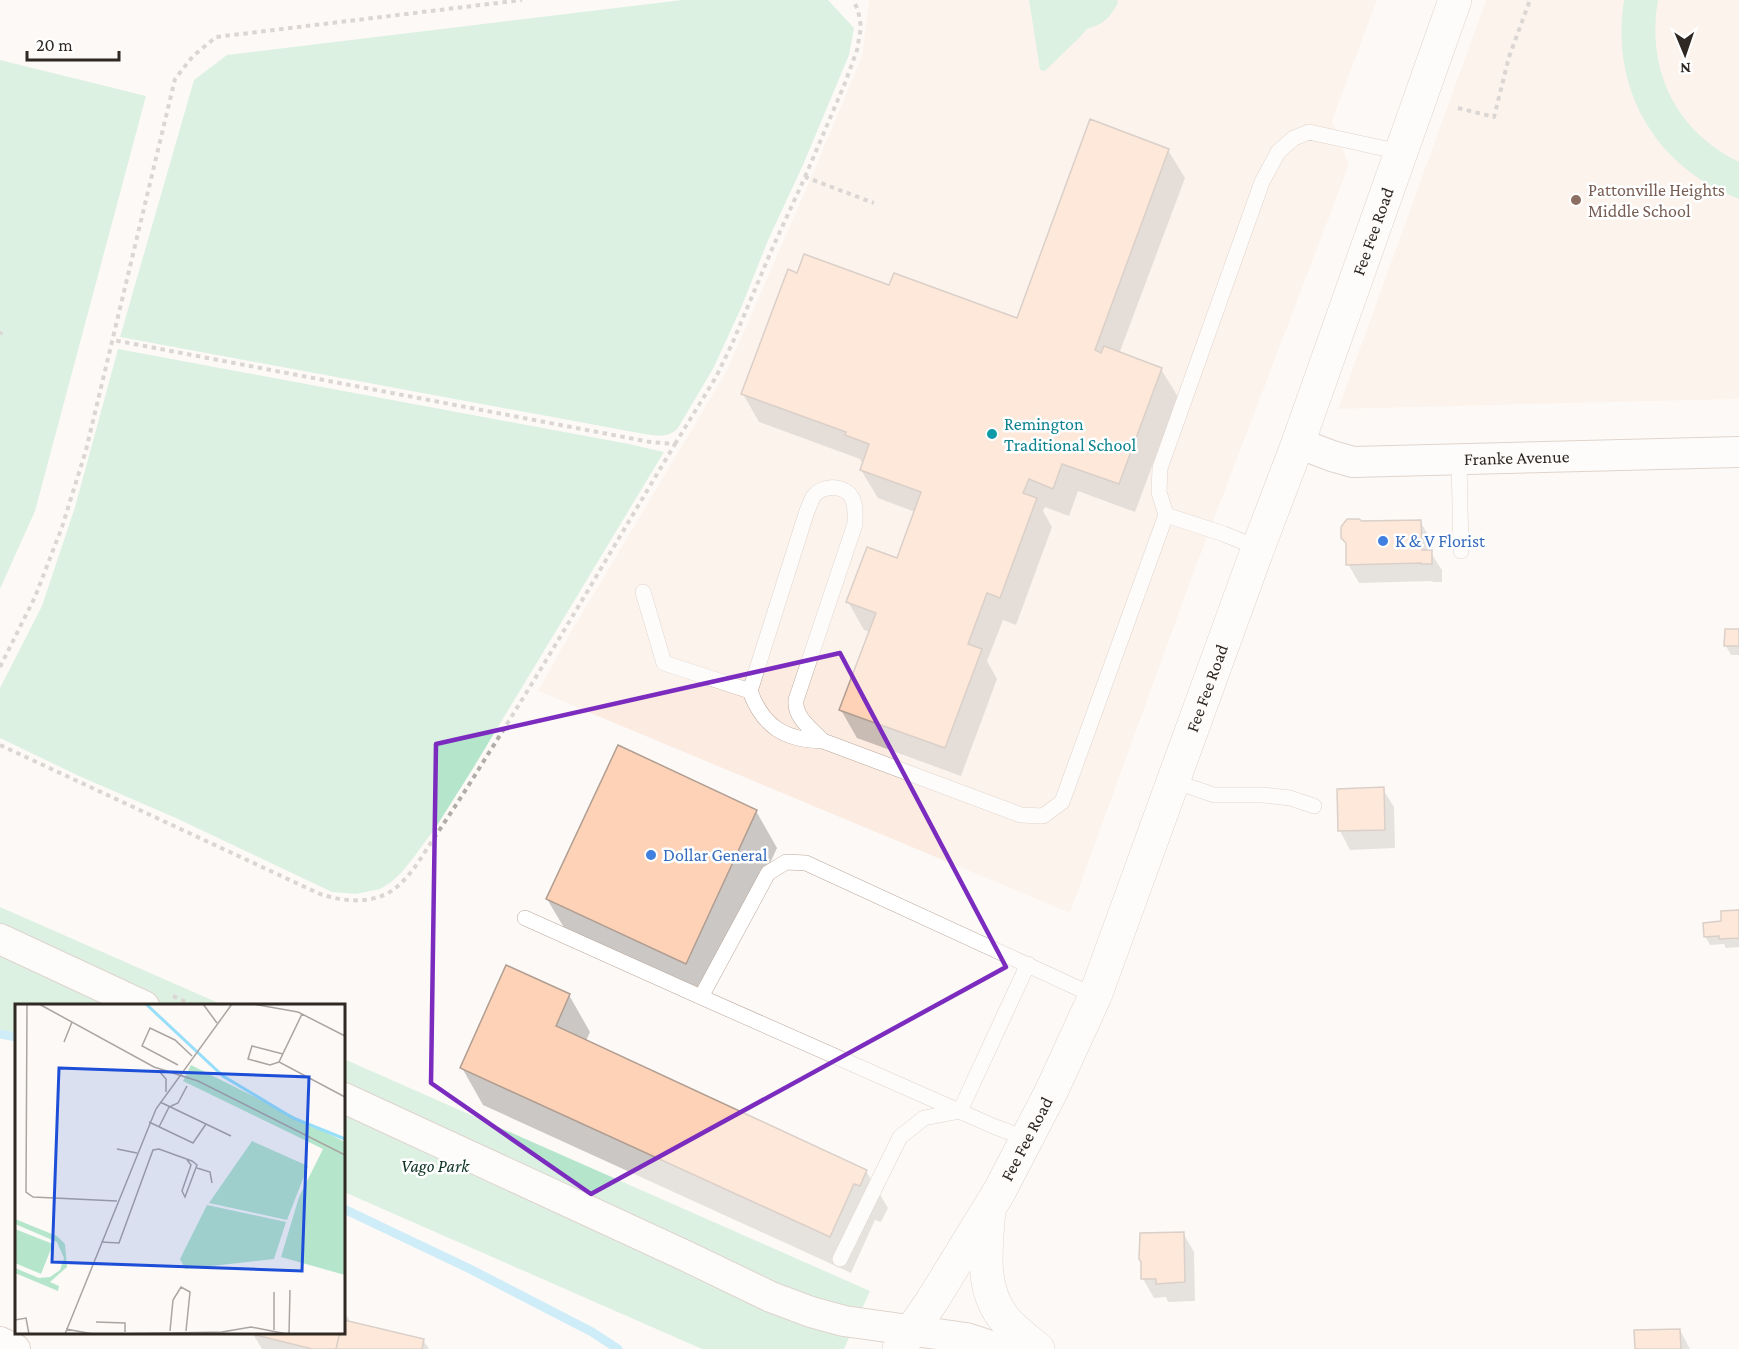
<svg xmlns="http://www.w3.org/2000/svg" width="1739" height="1349" font-family="'Crimson Pro',serif">
	<style>
		.built { fill: #fbebe1 }
		.green { fill: #b5e6cc }
		.shadow { fill: #0003 }
		.lines { fill: none; stroke-linecap: round; stroke-linejoin: round }
		.stream { stroke: #96defa; stroke-width: 9 }
		.building { fill: #fdd2b6; stroke: #b19e92; stroke-width: 1.5 }
		.service-casing { stroke: #baa79b; stroke-width: 16 }
		.minor-casing { stroke: #baa79b; stroke-width: 32 }
		.tertiary-casing { stroke: #baa79b; stroke-width: 34 }
		.path { stroke: #b1aca8; stroke-width: 4; stroke-dasharray: 4.5 4.5; stroke-linecap: butt }
		.service { stroke: #fff; stroke-width: 15 }
		.minor { stroke: #fff; stroke-width: 30 }
		.tertiary { stroke: #fff; stroke-width: 33 }
		.marked { fill: none; stroke: #7b2cbf; stroke-width: 4.5; stroke-linejoin: round }
		.education-dot { fill: #8d6e63; stroke: #fff; stroke-width: 2 }
		.culture-dot { fill: #0f9aa8; stroke: #fff; stroke-width: 2 }
		.shop-dot { fill: #3f7fe0; stroke: #fff; stroke-width: 2 }
		.labels { text-anchor: middle; stroke-width: 5; stroke-linejoin: round; paint-order: stroke }
		.education-label { font-size: 18px; fill: #785e54; stroke: #fff; text-anchor: start }
		.street-label { font-size: 18px; fill: #2f2823; stroke: #fff }
		.culture-label { font-size: 18px; fill: #0d838f; stroke: #fff; text-anchor: start }
		.shop-label { font-size: 18px; fill: #366cbe; stroke: #fff; text-anchor: start }
		.park-label { font-size: 18px; font-style: italic; fill: #0c3222; stroke: #fff }
		.inset-river { fill: none; stroke: #96defa; stroke-width: 3 }
		.inset-road { fill: none; stroke: #aba5a2; stroke-width: 1.5 }
		.view { fill: #1d4ed8; fill-opacity: 0.15; stroke: #1d4ed8; stroke-width: 3 }
		.inset-edge { fill: none; stroke: #2f2823; stroke-width: 3 }
	</style>
	<rect width="100%" height="100%" fill="#fdf9f6"/>
	<path class="built" d="M869,0H1377L1332,121L1349,165L1193,574L1070,913L538,691L569,635L727,370L816,166L862,56Z
		M1486,0H1739V399L1338,409Z"/>
	<path class="green" d="M682,0H828L854,28L849,55L803,165L769,238L741,308L714,367L678,428C669,438 657,436 644,434L120,337L194,80L227,55Z
		M1029,0H1117L1118,3C1109,19 1104,24 1087,29L1081,36L1045,71L1040,70Z
		M1624,0H1658C1646,69 1675,131 1739,162V199C1655,167 1610,89 1624,0Z
		M0,60L146,96L35,511L0,589Z
		M118,349L629,444L664,452L472,770L436,827L414,857L401,873L390,883L380,889L356,894L332,892L178,819L79,776L0,738V688L42,606L75,507Z
		M0,907L223,1005L16,1006V1042L0,1035Z
		M344,1059L870,1291L844,1349H702L344,1192Z"/>
	<path class="shadow" d="M1168,150L1185,178L1119,354L1161,369L1178,397L1135,512L1078,491L1069,516L1045,507L1043,511L1052,527L1016,625L1003,620L987,661L997,679L961,776L857,738L841,710L870,632L864,630L848,602L898,560L915,512L878,498L861,470L863,464L860,459L759,422L743,394L798,275L890,287L1018,320Z
		M1420,521L1431,540V553L1442,570V582H1433L1432,581L1359,583L1348,564V547L1343,538L1361,523Z
		M1739,630V655H1731L1726,646Z
		M1383,789L1394,807L1395,848L1350,850L1340,831L1338,790Z
		M756,811L777,848L707,1000L569,936L547,899Z
		M1739,911V947L1726,948L1724,944L1710,945L1705,936Z
		M569,995L590,1032L586,1041L866,1171L888,1208L881,1222L875,1220L851,1273L483,1105L462,1068Z
		M1183,1233L1194,1252L1195,1301L1168,1302L1166,1297L1154,1298L1143,1279V1261Z
		M344,1311L351,1323L423,1340L429,1349H262L253,1334L344,1332Z
		M1680,1330L1690,1349H1636Z"/>
	<g class="lines">
		<path class="stream" d="M0,1034L16,1037
			M344,1209L470,1269L592,1332L618,1349"/>
	</g>
	<path class="building" d="M1090,119L1169,149L1095,350L1101,353L1104,346L1162,368L1119,484L1062,464L1053,489L1029,479L1023,493L1037,498L1000,598L987,593L968,644L982,649L945,748L839,710L876,613L846,602L867,547L897,558L921,492L860,470L869,444L845,435L846,432L741,394L788,269L797,273L804,254L889,285L894,273L1017,318Z
		M1347,519H1359L1362,521L1421,520L1422,550H1432V564H1421V563L1346,565V543L1341,538V527Z
		M1725,629H1739V646H1724Z
		M618,745L757,810L686,964L546,899Z
		M1384,787L1385,830L1338,831L1337,789Z
		M1739,910V938L1719,939V936L1704,937L1703,923L1721,921V911Z
		M506,965L570,994L556,1026L867,1170L860,1186L854,1184L830,1237L460,1068Z
		M1184,1232L1185,1282L1156,1284V1279H1141V1262L1139,1259L1140,1233Z
		M344,1320L424,1339L422,1349H336L340,1332H344Z
		M1680,1329L1681,1349H1635L1634,1330Z
		M252,1332H340L336,1349H312L252,1334Z"/>
	<g class="lines">
		<g class="service-casing">
			<path id="service" d="M1459,460L1461,551
				M1166,515L1224,534L1258,548
				M643,592L664,663L750,691
				M823,741C811,729 794,717 796,700L855,524C855,517 856,508 853,500C846,484 823,484 813,497C811,501 809,507 807,511L750,691C763,727 785,740 823,741L1021,815L1043,816L1062,802L1166,515L1159,492L1160,468L1262,182L1278,152L1294,138L1309,132L1400,152
				M1173,781L1214,795H1263L1290,798L1314,806
				M525,918L701,997L993,1126L1027,1139
				M701,997L768,873L786,862L806,863L1095,996
				M840,1259L900,1137L924,1118L960,1111L1028,964"/>
		</g>
		<g class="minor-casing">
			<g id="minor">
				<path id="s1" d="M1298,443L1332,456L1353,462L1739,452"/>
				<path d="M0,939L144,1006"/>
				<path d="M344,1098L686,1256L771,1297L811,1312L844,1321L966,1338L1000,1349"/>
				<path d="M0,1342L15,1349"/>
			</g>
		</g>
		<g class="tertiary-casing">
			<g id="tertiary">
				<path d="M989,1211C986,1246 980,1287 1003,1317C1012,1329 1026,1339 1038,1349"/>
				<path id="s2" d="M899,1349L932,1301L999,1192L1051,1092L1095,996L1258,548L1298,443L1455,0"/>
			</g>
		</g>
		<path class="path" d="M1458,108L1494,117L1509,57L1530,0
			M805,177L845,83L857,50L861,27L858,10L853,0
			M0,334L2,332
			M675,444L716,377L732,344L772,249L805,177L874,203
			M0,667L35,597L62,527L86,450L175,79L193,56L216,37L522,0
			M0,745L320,894C347,903 380,905 401,883C415,870 425,851 436,835C453,810 469,785 485,759C551,655 612,549 675,444L650,442L113,340
			M173,996L195,1006"/>
		<use href="#service" class="service"/>
		<use href="#minor" class="minor"/>
		<use href="#tertiary" class="tertiary"/>
	</g>
	<path d="M0 0H1739V1349H0ZM840,653L1006,967L591,1194L431,1083L436,744Z" fill="#fdf9f6" fill-opacity=".55" fill-rule="evenodd"/>
	<path class="marked" d="M840,653L1006,967L591,1194L431,1083L436,744Z"/>
	<circle class="education-dot" cx="1576" cy="200" r="6"/>
	<circle class="culture-dot" cx="992" cy="434" r="6"/>
	<g class="shop-dot">
		<circle cx="1383" cy="541" r="6"/>
		<circle cx="651" cy="855" r="6"/>
	</g>
	<g class="labels">
		<g class="education-label">
			<text x="1588" y="196">Pattonville Heights<tspan x="1588" dy="21">Middle School</tspan></text>
		</g>
		<g class="street-label">
			<text dy="6" stroke="none"><textPath href="#s2" startOffset="1218">Fee Fee Road</textPath></text>
			<text dy="6" stroke="none"><textPath href="#s1" startOffset="222">Franke Avenue</textPath></text>
			<text dy="6" stroke="none"><textPath href="#s2" startOffset="732">Fee Fee Road</textPath></text>
			<text dy="6" stroke="none"><textPath href="#s2" startOffset="246">Fee Fee Road</textPath></text>
		</g>
		<g class="culture-label">
			<text x="1004" y="430">Remington<tspan x="1004" dy="21">Traditional School</tspan></text>
		</g>
		<g class="shop-label">
			<text x="1395" y="547">K &amp; V Florist</text>
			<text x="663" y="861">Dollar General</text>
		</g>
		<g class="park-label">
			<text x="435" y="1172">Vago Park</text>
		</g>
	</g>
	<g transform="translate(15 1004)">
		<rect width="330" height="330" fill="#fdf9f6"/>
		<path d="M176,61L330,138V271L266,253L284,193L308,145L168,77ZM237,137L293,162L272,216L194,199ZM192,201L271,218L259,255L170,265L165,255ZM0,215L42,232L50,240L52,263L35,278L44,282L43,287L0,269V264L24,274L35,273L45,266L49,254L42,238L0,220ZM0,225L38,240L26,270L0,259Z" fill="#b5e6cc"/>
		<path class="inset-river" d="M131,0L208,72L278,114L330,135"/>
		<path class="inset-road" d="M12,0L11,188L18,193L102,197M24,0L139,63L183,77L330,151M188,0L202,19M238,0L283,8L330,32M287,10L264,58L330,93M49,38L57,18M264,58L255,61L233,55L237,42L268,50M163,61L127,42L135,24L160,36L177,52M144,67L151,75V88M145,98L216,132M134,118L178,139L191,120M144,123L154,103L163,99L172,82M102,145L122,149M182,164L195,168L197,179M86,238L104,239L138,146L144,145L177,157L182,161L170,193L167,187L176,161L172,156M259,288V326M0,316L11,314L14,330M81,318L110,319V328M51,325L78,330M155,327L158,296L166,283L175,288L171,327M50,330L141,105L217,0M101,330L207,328L236,323L272,330M274,330L275,286"/>
		<path class="view" d="M44,64L294,73L287,267L37,258Z"/>
		<rect width="330" height="330" class="inset-edge"/>
	</g>
	<g transform="translate(1685 54) rotate(178)" stroke="#ffffff" stroke-width="4.5" paint-order="stroke">
	<path d="M0-4.5L10 22L0 15L-10 22Z" fill="#2f2823"/>
	<text y="-9" font-size="16" font-weight="bold" text-anchor="middle" fill="#2f2823">N</text>
	</g>
	<path d="M27 51v9h92v-9" fill="none" stroke="#2f2823" stroke-width="3"/>
	<text x="36" y="51" font-size="18" fill="#2f2823" stroke="#ffffff" stroke-width="4.5" paint-order="stroke">20 m</text>
</svg>
